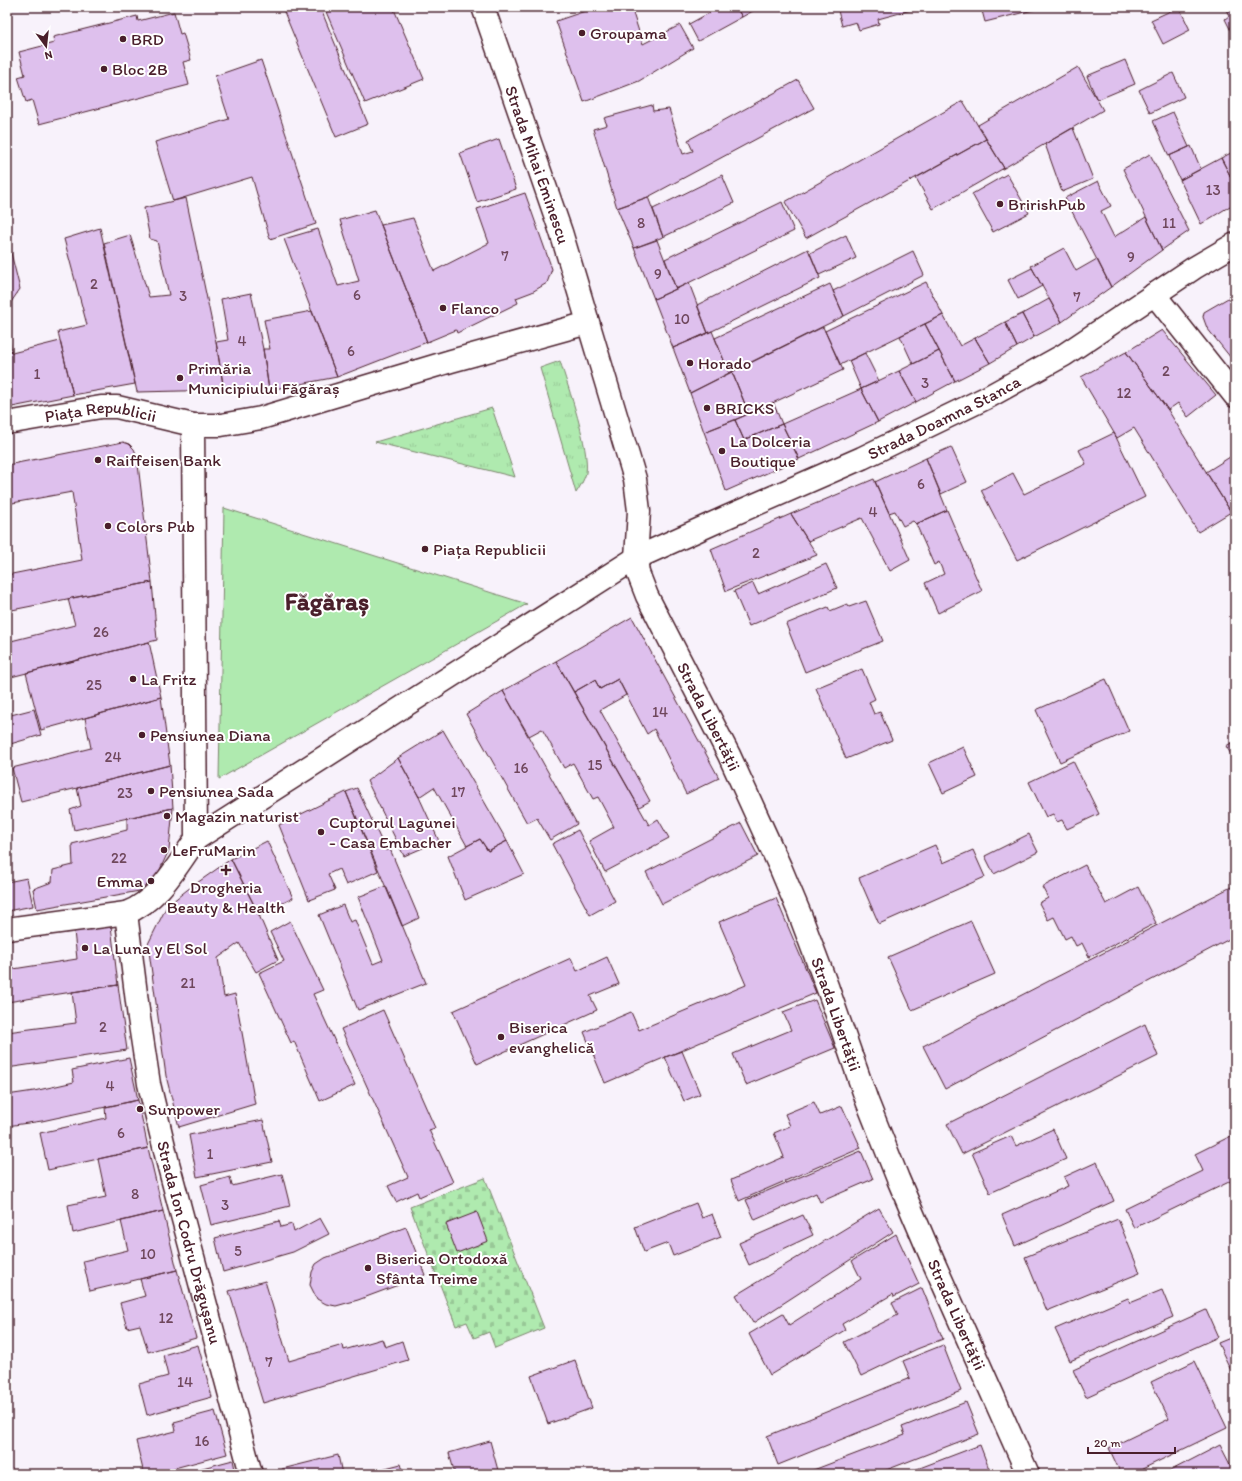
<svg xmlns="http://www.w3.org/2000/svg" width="1242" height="1481" font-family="Itim,sans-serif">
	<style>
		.grass { fill: url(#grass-tufts); stroke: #7c846d }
		.cemetery { fill: url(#cemetery-stones); stroke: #7c846d }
		.park { fill: #afeaaf; stroke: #7c846d }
		.building { fill: #dec0ed; stroke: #4a1f2b }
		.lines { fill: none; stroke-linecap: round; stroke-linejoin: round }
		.street-casing { stroke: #4a1f2b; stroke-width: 25 }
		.secondary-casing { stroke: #4a1f2b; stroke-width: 25 }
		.street { stroke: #fff; stroke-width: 22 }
		.secondary { stroke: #fff; stroke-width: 22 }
		.poi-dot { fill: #4a1f2b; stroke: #fff; stroke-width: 1.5 }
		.labels { text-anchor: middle; stroke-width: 4; stroke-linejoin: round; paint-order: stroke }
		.number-label { font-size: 15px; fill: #6f475c }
		.poi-label { font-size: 17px; fill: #4a1f2b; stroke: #fff; text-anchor: start }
		.street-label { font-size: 17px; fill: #4a1f2b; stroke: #fff }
		.town-label { font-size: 25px; font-weight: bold; fill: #4a1f2b; stroke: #fff }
	</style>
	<defs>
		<pattern id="grass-tufts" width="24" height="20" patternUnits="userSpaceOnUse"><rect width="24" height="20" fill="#afeaaf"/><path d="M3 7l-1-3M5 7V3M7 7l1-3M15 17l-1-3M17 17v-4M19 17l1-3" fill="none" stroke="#98c897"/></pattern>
		<pattern id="cemetery-stones" width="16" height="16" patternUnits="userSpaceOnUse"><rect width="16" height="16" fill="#afeaaf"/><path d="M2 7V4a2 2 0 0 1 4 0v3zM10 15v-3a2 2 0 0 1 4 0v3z" fill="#98c897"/></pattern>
	</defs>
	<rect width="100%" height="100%" fill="#f8f2fb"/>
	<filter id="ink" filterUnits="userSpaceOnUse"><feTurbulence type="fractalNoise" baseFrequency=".025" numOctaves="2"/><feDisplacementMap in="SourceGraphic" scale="8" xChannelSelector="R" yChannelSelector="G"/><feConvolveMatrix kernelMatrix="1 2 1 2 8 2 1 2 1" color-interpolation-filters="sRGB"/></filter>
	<g filter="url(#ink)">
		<path class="grass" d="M560,361C568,387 590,448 586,473C584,480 580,487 576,493L540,368Z
			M492,408L515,477L375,442Z"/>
		<path class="cemetery" d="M485,1178L544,1328L495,1348L489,1332L474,1338L467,1322L456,1326L410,1207Z"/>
		<path class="park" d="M224,508L527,604L219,779Z"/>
		<path class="building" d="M282,7H320L368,124L336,137Z
			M324,7H393L424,79L365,103Z
			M597,7H631L643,44L680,25L693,48L639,81L584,102L556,21Z
			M720,7H736L742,17L698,41L689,24Z
			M736,7H760L742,17Z
			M837,7H922L878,19L879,24L859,30L856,22L842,26Z
			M981,7H1045L985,22Z
			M1179,7L1190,30L1163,44L1151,20Z
			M1225,7H1235V39L1225,19L1229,16Z
			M174,12L180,34L183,33L191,60L183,62L189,85L39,124L32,100L26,102L18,77L25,75L19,52L54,43L53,37L137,16L138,21Z
			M261,60L316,224L270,239L252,177L173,201L155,142L229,119L215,76Z
			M1125,60L1135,84L1097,100L1087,76Z
			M1078,67L1103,110L1004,168L978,125Z
			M1173,73L1184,97L1150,113L1139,90Z
			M798,80L814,108L648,197L617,208L593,129L607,125L604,118L652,105L653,111L669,109L683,154L693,151L688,140Z
			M963,101L986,139L806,238L785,202Z
			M1173,112L1189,147L1169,156L1153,121Z
			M1073,128L1093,179L1062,192L1045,144Z
			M499,139L516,189L477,202L460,153Z
			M986,139L1004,168L933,209L916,178Z
			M1191,146L1201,169L1180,180L1169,156Z
			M1235,151V185L1221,158Z
			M1150,154L1189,231L1162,250L1123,169Z
			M1221,158L1235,185V203L1201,224L1180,180Z
			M1007,174L1029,213L993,232L972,194Z
			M722,175L734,203L663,237L653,209Z
			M1098,181L1111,206L1101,211L1114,237L1146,217L1162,250L1111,287L1065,198Z
			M525,193L552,269L547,283L532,292L516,298L518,303L457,333L456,330L427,342L381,225L413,218L434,271L489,243L477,209Z
			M648,197L663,237L634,248L617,208Z
			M186,198L216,342L224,390L137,392L104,243L130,235L149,297L169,295L157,241L150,239L144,208Z
			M782,202L794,231L676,289L665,259Z
			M375,210L427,342L337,377L284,239L318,229L338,286L359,281L340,220Z
			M100,228L135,384L73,395L58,332L87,325L64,239Z
			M846,235L856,258L819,275L810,253Z
			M657,240L676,289L654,299L634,248Z
			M8,241L20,289L7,308V242Z
			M1064,248L1076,271L1097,259L1111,287L1062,322L1031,266Z
			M808,249L820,278L708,333L697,305Z
			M913,251L924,275L844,316L833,291Z
			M1032,268L1042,286L1018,299L1008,280Z
			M926,282L943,315L840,365L825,331Z
			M689,283L708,333L673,348L654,299Z
			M830,284L844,316L729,373L715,338Z
			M251,293L263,349L269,390H224L216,342L228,340L221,299Z
			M1235,294V363L1207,328L1203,317L1204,312Z
			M1049,299L1062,322L1034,337L1022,314Z
			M312,311L337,377L269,390L263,349H270L264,320Z
			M1022,314L1034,337L1017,347L1005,322Z
			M943,315L960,346L975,338L990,363L955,381L925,324Z
			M1005,322L1017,347L990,363L975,338Z
			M925,324L939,351L913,364L900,336Z
			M823,327L843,370L749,414L732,372Z
			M1162,330L1216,395L1188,417L1178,403L1168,410L1126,352Z
			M7,331L12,353L60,341L73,395L7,408Z
			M712,331L729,373L690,393L673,348Z
			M939,351L955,381L916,402L899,371Z
			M1126,352L1168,410L1231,512L1198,532L1134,428L1117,438L1081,377Z
			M865,353L879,381L861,389L849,361Z
			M899,371L916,402L878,422L861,389Z
			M732,372L749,414L704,432L690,393Z
			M861,389L878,422L799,459L782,424Z
			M773,402L782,424L744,440L735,420Z
			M735,420L744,440L782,424L799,459L726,491L704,432Z
			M1114,433L1145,497L1017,560L981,490L1013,473L1024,494L1086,464L1079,450Z
			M123,442L129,444L134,449L137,456L152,582L7,611V575L82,560L72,492L7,504V465Z
			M951,447L967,482L941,494L926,458Z
			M1230,457L1235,465V509L1231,512L1206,472Z
			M926,458L947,510L916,524L913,521L903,526L895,511L889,513L875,482Z
			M874,479L910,560L890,571L862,518L808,541L791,514Z
			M947,510L982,591L938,613L925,583L944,574L939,562L934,565L916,524Z
			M791,514L817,555L726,591L711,549Z
			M826,564L837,588L749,626L734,591L753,583L758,594Z
			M152,582L157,640L7,678V642L75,625L68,599Z
			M866,601L883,641L805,672L786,624L828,607L830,611L847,604L849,607Z
			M632,617L719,778L686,794L654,729L647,734L618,679L600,689L595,680L574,692L556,661Z
			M149,642L161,697L41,730L26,673Z
			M556,661L649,825L658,819L669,838L605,872L589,841L614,827L598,797L593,799L573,763L564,768L542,729L529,736L503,691Z
			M862,669L875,699L869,702L874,714L880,712L892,740L846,759L816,688Z
			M618,679L626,695L600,710L650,801L639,807L574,692L595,680L600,689Z
			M1106,679L1129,731L1060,762L1036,710Z
			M503,691L577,824L550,840L537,818L527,823L466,714Z
			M161,697L170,765L21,802L12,768L91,748L85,718Z
			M34,709L41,735L7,745V716Z
			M443,730L507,841L488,851L480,839L467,846L434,787L419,797L398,758Z
			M1235,741V761L1226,746Z
			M963,747L977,777L943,793L929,763Z
			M398,758L419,797L439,841L404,856L367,781Z
			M1073,761L1099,814L1067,829L1062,820L1057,822L1053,814L1046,817L1029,782Z
			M170,765L173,808L74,830L70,810L81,806L77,788Z
			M357,788L386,851L390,849L419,918L402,926L346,792Z
			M346,792L378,871L346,885L339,869L328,874L335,890L309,900L279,825Z
			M173,808L169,850L151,889L37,909L33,889L52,882L53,870L73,865L72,844L127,830V818Z
			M741,823L758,856L662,904L646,872Z
			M578,830L615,901L590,915L552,844Z
			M1029,834L1038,852L994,874L985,856Z
			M480,839L488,851L507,841L524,874L465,900L448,856Z
			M267,841L293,898L259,915L231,859Z
			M935,845L943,863L973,850L985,877L879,924L859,878Z
			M231,859L259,915L278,960L256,972L239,943L218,958L224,997L235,994L255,1104L179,1127L166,1076L148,944L167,906L187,890Z
			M1085,865L1106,904L1138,887L1156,923L1089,957L1082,943L1076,946L1071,936L1065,939L1054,917L1048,920L1039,903L1048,898L1042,887Z
			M27,878L33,906L7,911V882Z
			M1235,885V936L945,1089L923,1046Z
			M386,886L426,983L358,1010L319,915L343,905L350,922L355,920L373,964L383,960L358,897Z
			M776,898L816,993L605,1083L584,1032L631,1012L639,1030L746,985L719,922Z
			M290,921L323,990L313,994L355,1085L320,1101L294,1041L291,1043L259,973L284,961L270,932Z
			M971,921L995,974L912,1010L888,957Z
			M111,926L118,985L7,1002V970L77,959L74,931Z
			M607,957L619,984L590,996L597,1010L477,1064L453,1011L571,958L577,971Z
			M118,985L127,1050L7,1068V1032L76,1023L72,992Z
			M815,1000L835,1048L746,1085L733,1054L791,1030L783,1012Z
			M383,1010L435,1128L429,1130L453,1182L419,1197L417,1192L396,1202L388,1186L408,1177L341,1029Z
			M1145,1024L1158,1056L962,1154L947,1124Z
			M682,1051L700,1094L684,1101L665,1057Z
			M129,1058L138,1100L42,1121L7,1126V1095L34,1091L74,1082L72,1070Z
			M138,1100L148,1148L48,1170L40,1133L106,1118L105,1107Z
			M814,1102L820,1115L842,1106L861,1148L739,1201L731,1180L784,1157L774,1133L790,1126L785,1114Z
			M263,1120L272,1162L197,1177L189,1135Z
			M1053,1129L1066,1159L990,1193L972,1153L1011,1136L1016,1146Z
			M1235,1134V1186L1234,1187L1231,1181L1134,1228L1125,1209L1203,1171L1195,1154Z
			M148,1148L163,1211L73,1233L68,1205L106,1197L98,1159Z
			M861,1151L873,1179L820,1202L816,1193L755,1220L746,1200Z
			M1097,1162L1114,1201L1015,1246L1002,1215L1068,1186L1064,1177Z
			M282,1174L290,1206L211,1225L201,1185L230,1177L232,1186Z
			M696,1203L702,1218L712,1214L721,1237L673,1256L668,1243L644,1252L635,1227Z
			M879,1208L893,1232L753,1323L736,1295Z
			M163,1211L177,1270L90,1291L83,1261L128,1250L121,1221Z
			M477,1212L488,1241L457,1253L446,1224Z
			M803,1215L813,1235L749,1265L739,1243Z
			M320,1218L329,1234L293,1252L223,1272L215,1238L279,1221L281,1227L292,1224L294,1232Z
			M1118,1219L1140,1273L1047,1311L1025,1257Z
			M406,1227L425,1275L358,1300L336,1306L326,1304L317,1299L310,1285L312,1272L316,1264L325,1258Z
			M896,1234L919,1284L894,1297L893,1294L842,1324L845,1330L770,1375L749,1334L783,1314L789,1325L861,1279L852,1261Z
			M177,1270L196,1338L148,1352L140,1325L127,1328L120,1303L145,1296L140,1279Z
			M265,1281L289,1361L343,1345L344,1350L382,1339L385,1347L402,1341L408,1360L263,1403L229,1291Z
			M922,1288L943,1339L917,1349L861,1376L844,1342L898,1315L892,1303Z
			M1162,1290L1173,1317L1070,1361L1055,1329L1128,1298L1130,1303Z
			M1206,1310L1218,1337L1086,1397L1073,1370Z
			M1235,1336V1379L1218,1343Z
			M198,1345L212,1397L147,1415L139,1384L168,1376L163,1355Z
			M943,1345L961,1391L778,1465L767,1436L910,1378L903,1361Z
			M575,1360L592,1408L548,1424L531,1376Z
			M1195,1361L1227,1428L1132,1474H1121L1109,1448L1169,1419L1151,1382Z
			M966,1402L979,1434L876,1474H803L905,1435L902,1427Z
			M215,1411L227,1454L152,1474H144L136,1441L176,1431L174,1422Z
			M490,1441L499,1474H455L449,1453Z
			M980,1445L991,1474H904Z
			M1220,1445L1235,1474H1164Z
			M338,1455L342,1474H283L282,1469Z
			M233,1460L236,1474H192L191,1471Z
			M401,1464L404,1474H362Z"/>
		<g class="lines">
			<g class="street-casing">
				<g id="street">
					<path d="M1154,294L1235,396"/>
					<path id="s1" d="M7,423L101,407H117L193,425H221L261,418L451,361L588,323"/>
					<path d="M193,425L196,839"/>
					<path id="s2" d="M126,913L139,1018L149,1084L168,1163L251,1474"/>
					<path id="s3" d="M7,929L126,913C159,900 176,867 196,839L636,558L638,573L647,596L729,755L781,869L799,912L828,989L867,1101L898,1179L933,1261L1028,1474"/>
				</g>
			</g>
			<g class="secondary-casing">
				<g id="secondary">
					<path id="s4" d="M483,7L561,232L635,479L639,511L636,558L727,517L862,458L988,397L1064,355L1194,268L1235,244"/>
				</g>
			</g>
			<use href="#street" class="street"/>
			<use href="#secondary" class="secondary"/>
		</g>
	</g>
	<g class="poi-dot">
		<circle cx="582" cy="33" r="4"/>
		<circle cx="123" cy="39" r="4"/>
		<circle cx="104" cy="69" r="4"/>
		<circle cx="1000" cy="204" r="4"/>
		<circle cx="443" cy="308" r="4"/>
		<circle cx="690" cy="363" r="4"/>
		<circle cx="180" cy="378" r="4"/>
		<circle cx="707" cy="408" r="4"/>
		<circle cx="722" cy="451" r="4"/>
		<circle cx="98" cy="460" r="4"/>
		<circle cx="108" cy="526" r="4"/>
		<circle cx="425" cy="549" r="4"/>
		<circle cx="133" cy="679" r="4"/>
		<circle cx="142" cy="735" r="4"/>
		<circle cx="151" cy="791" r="4"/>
		<circle cx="167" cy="816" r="4"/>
		<circle cx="321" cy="832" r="4"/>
		<circle cx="164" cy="850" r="4"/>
		<path d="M224 864h4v4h4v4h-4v4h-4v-4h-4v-4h4z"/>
		<circle cx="151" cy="881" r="4"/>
		<circle cx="85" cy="948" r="4"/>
		<circle cx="501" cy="1037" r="4"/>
		<circle cx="140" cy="1109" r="4"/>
		<circle cx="368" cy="1268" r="4"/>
	</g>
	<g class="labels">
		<g class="number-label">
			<text x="1213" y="195">13</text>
			<text x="641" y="228">8</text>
			<text x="1169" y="228">11</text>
			<text x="505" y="261">7</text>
			<text x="1131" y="262">9</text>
			<text x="658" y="279">9</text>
			<text x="94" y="289">2</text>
			<text x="357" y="300">6</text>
			<text x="183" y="301">3</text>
			<text x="1077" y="302">7</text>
			<text x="682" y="324">10</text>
			<text x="242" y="346">4</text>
			<text x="351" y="356">6</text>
			<text x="1166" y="376">2</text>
			<text x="37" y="379">1</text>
			<text x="925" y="388">3</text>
			<text x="1124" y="398">12</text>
			<text x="921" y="489">6</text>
			<text x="873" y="517">4</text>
			<text x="756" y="558">2</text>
			<text x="101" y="637">26</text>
			<text x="94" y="690">25</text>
			<text x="660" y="717">14</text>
			<text x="113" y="762">24</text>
			<text x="595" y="770">15</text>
			<text x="521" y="773">16</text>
			<text x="458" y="797">17</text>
			<text x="125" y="798">23</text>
			<text x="119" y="863">22</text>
			<text x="188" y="988">21</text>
			<text x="103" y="1032">2</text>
			<text x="110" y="1091">4</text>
			<text x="121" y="1138">6</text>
			<text x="210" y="1159">1</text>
			<text x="135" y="1199">8</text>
			<text x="225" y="1210">3</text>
			<text x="238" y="1256">5</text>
			<text x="148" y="1259">10</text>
			<text x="166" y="1323">12</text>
			<text x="269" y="1367">7</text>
			<text x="185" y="1387">14</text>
			<text x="202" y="1446">16</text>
		</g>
		<g class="poi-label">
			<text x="590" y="39">Groupama</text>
			<text x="131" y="45">BRD</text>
			<text x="112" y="75">Bloc 2B</text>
			<text x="1008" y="210">BririshPub</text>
			<text x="451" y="314">Flanco</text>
			<text x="698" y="369">Horado</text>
			<text x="188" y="374">Primăria<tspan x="188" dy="20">Municipiului Făgăraș</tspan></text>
			<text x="715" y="414">BRICKS</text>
			<text x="730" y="447">La Dolceria<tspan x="730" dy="20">Boutique</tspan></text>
			<text x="106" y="466">Raiffeisen Bank</text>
			<text x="116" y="532">Colors Pub</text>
			<text x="433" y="555">Piața Republicii</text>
			<text x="141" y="685">La Fritz</text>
			<text x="150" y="741">Pensiunea Diana</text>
			<text x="159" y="797">Pensiunea Sada</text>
			<text x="175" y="822">Magazin naturist</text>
			<text x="329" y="828">Cuptorul Lagunei<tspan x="329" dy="20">- Casa Embacher</tspan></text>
			<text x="172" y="856">LeFruMarin</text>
			<text x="143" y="887" text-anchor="end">Emma</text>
			<text x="226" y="893" text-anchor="middle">Drogheria<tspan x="226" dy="20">Beauty &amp; Health</tspan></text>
			<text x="93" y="954">La Luna y El Sol</text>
			<text x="509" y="1033">Biserica<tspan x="509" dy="20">evanghelică</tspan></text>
			<text x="148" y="1115">Sunpower</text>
			<text x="376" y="1264">Biserica Ortodoxă<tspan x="376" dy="20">Sfânta Treime</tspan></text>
		</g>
		<g class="street-label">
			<text dy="6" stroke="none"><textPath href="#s4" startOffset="167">Strada Mihai Eminescu</textPath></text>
			<text dy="6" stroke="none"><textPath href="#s4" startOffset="914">Strada Doamna Stanca</textPath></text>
			<text dy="6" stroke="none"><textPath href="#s1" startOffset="95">Piața Republicii</textPath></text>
			<text dy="6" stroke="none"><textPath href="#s3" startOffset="921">Strada Libertății</textPath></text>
			<text dy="6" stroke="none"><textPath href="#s3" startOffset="1245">Strada Libertății</textPath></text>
			<text dy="6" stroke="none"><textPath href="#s2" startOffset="336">Strada Ion Codru Drăguşanu</textPath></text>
			<text dy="6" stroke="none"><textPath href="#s3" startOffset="1569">Strada Libertății</textPath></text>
		</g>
		<g class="town-label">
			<text x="327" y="610">Făgăraș</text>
		</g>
	</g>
	<rect width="1242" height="1481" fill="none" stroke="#fff" stroke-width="24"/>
	<rect x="12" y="12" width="1218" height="1457" fill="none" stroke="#4a1f2b" stroke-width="1.5" filter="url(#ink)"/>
	<g transform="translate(46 46) rotate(165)" stroke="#ffffff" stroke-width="3" paint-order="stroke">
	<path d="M0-3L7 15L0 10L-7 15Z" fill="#4a1f2b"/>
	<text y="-6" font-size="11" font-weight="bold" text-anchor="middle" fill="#4a1f2b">N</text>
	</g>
	<path d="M1088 1447v6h87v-6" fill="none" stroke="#4a1f2b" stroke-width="2"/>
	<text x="1094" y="1447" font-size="12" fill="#4a1f2b" stroke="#ffffff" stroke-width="3" paint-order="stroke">20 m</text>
</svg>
